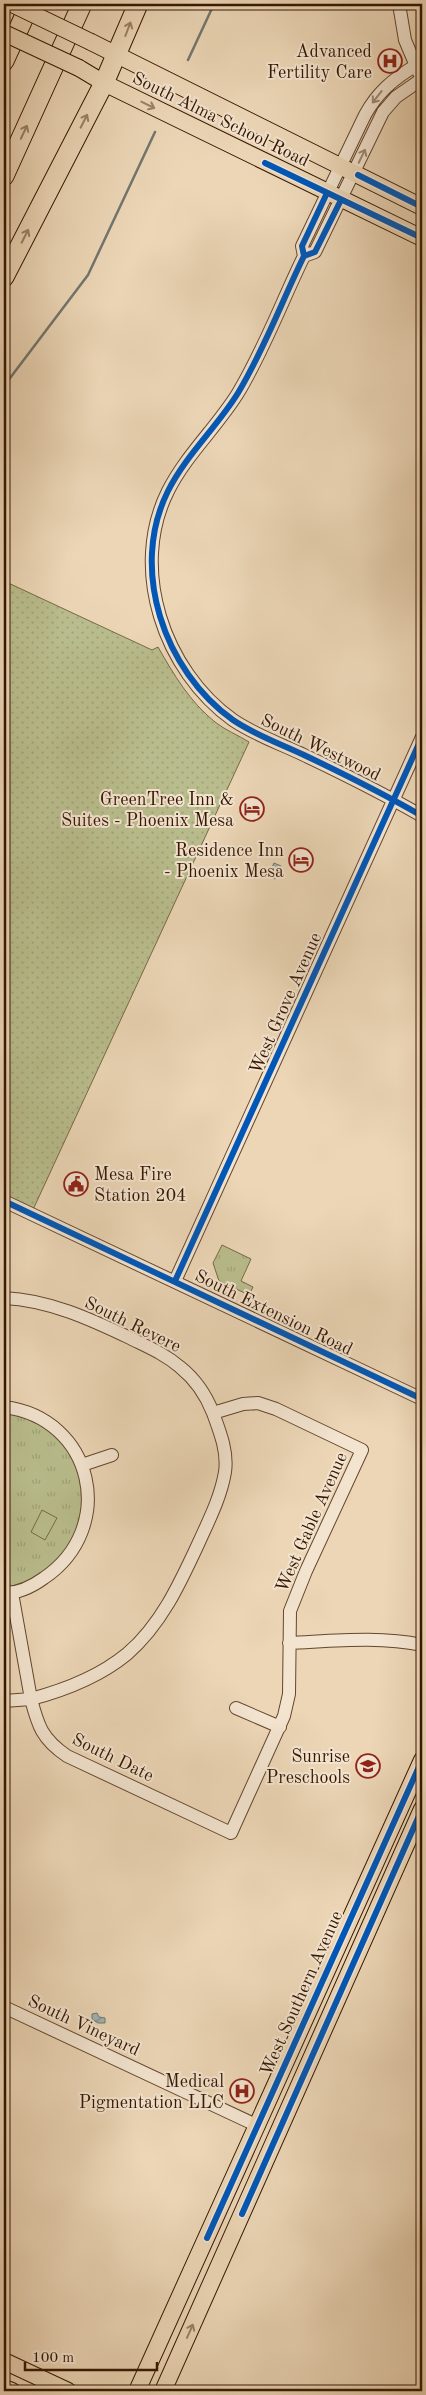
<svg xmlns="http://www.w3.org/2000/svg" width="426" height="2395" font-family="'Old Standard TT',serif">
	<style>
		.grass { fill: url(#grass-dots); stroke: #776a46 }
		.park { fill: url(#park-tufts); stroke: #776a46 }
		.garden { fill: #b9bd8d; stroke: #776a46 }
		.water { fill: url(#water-waves); stroke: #73766f }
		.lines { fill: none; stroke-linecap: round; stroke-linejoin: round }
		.stream { stroke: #73766f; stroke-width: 2.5 }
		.minor-casing { stroke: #63472e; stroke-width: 14 }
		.major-casing { stroke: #351700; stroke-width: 18 }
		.highway-casing { stroke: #351700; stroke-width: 21 }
		.minor { stroke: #f3e4d0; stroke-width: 12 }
		.major { stroke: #ecd6b6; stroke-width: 16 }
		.highway { stroke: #ecd6b6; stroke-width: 19 }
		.major-bridge-casing { stroke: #351700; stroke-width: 18; stroke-linecap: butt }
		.major-bridge { stroke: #ecd6b6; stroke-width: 16 }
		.cycleway-casing { stroke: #f3e4d0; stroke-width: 9 }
		.cycleway { stroke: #0057b8; stroke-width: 6 }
		.oneway { stroke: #9a8064 }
		.oneway2 { stroke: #9e8872 }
		.labels { text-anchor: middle; stroke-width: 4; stroke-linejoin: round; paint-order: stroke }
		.poi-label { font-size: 18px; fill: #351700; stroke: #f3e4d0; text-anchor: end }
		.street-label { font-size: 18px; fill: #351700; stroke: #f3e4d0 }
	</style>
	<defs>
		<pattern id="grass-dots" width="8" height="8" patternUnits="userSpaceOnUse" patternTransform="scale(1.25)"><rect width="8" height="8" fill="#b9bd8d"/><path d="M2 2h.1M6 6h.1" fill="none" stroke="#a0a278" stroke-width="1.8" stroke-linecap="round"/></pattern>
		<pattern id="park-tufts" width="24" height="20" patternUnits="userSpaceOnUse" patternTransform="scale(1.25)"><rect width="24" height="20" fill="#b9bd8d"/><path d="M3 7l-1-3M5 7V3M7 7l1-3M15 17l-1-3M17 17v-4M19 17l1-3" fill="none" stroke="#a0a278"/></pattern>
		<pattern id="water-waves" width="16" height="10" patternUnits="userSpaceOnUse" patternTransform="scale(1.25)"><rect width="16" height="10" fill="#9db6b9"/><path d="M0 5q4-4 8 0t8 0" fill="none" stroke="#819394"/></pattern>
	</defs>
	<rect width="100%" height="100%" fill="#ecd6b6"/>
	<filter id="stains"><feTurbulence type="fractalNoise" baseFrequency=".004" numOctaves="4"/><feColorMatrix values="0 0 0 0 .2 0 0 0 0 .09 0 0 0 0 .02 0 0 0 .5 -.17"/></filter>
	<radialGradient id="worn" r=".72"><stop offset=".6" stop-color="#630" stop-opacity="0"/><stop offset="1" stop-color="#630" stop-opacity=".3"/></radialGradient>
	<path class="grass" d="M4,581L152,650L158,647C174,675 190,702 215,722C225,730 238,735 249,742L31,1214L4,1201Z"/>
	<path class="park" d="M222,1245L251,1259L241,1281L253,1287L249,1295L219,1281L213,1263Z
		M4,1411C25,1417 46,1423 62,1439C65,1442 67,1448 70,1452C90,1487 86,1531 58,1562C46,1575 21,1585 4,1588Z"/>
	<path class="garden" d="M42,1510L57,1518L45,1540L31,1532Z"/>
	<path class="water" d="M274,863L281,866L275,879L268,876Z
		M97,2013L99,2017L105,2018V2023H98L92,2019V2014Z"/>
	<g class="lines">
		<path class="stream" d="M188,60L214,4
			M4,386L88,275L155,132"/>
		<g class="minor-casing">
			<path id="minor" d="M399,4L405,40L419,73
				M415,66C393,79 377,93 365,115L302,246L304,256C282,301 264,350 238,393C217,427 186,455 168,491C129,569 164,671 233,720C255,735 281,744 304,755C344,774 384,794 422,816
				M304,256L315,252L383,112L396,97L422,79
				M4,1201L422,1399
				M175,1281L422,737
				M4,1298C49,1300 90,1319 130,1338C148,1347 165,1354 180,1367C195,1379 206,1395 213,1413L243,1404L258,1403L276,1409L362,1450L306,1571L290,1611L289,1694L284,1716L231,1833L67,1756C42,1739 38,1726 31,1699L4,1701
				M4,1407C94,1418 118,1528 44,1578C33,1586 19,1593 5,1593
				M82,1465L112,1455
				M12,1593L31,1699C65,1690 99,1677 127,1654C162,1624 181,1581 200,1540C210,1518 221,1496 225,1472C228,1452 220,1432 213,1413
				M289,1643C334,1641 379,1636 422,1645
				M236,1708L280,1727
				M4,2007L258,2126"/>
		</g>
		<g class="major-casing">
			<path id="major" d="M91,42L422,207
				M79,68L104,83L422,238
				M4,2361L68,2391
				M4,2388L12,2391
				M137,2391L422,1760
				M163,2391L422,1809"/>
		</g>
		<g class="highway-casing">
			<path id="highway" d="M4,61L30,4
				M4,176L82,4
				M4,277L104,83L138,4"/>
		</g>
		<use href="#minor" class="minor"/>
		<use href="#major" class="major"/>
		<use href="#highway" class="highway"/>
		<g class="major-bridge-casing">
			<path id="major-bridge" d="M12,4L91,42
				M4,33L79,68"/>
		</g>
		<use href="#major-bridge" class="major-bridge"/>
		<g class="cycleway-casing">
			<path id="cycleway" d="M265,163L422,238
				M358,175L422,207
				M327,193L302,246L304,256C282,301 264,350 238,393C217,427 186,455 168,491C129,569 164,671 233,720C255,735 281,744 304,755C344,774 384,794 422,816
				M304,256L315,252L341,200
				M4,1201L422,1399
				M175,1281L422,737
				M242,2214L422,1809
				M207,2238L422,1760"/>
		</g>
		<use href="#cycleway" class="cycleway"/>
	</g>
	<defs><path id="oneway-shaft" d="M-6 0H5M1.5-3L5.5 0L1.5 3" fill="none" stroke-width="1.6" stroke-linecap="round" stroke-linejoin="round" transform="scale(1.25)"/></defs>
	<g class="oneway">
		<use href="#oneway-shaft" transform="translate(128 29) rotate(-69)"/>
		<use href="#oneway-shaft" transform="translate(148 105) rotate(26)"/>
		<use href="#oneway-shaft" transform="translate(84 121) rotate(-63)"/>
		<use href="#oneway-shaft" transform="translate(24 132) rotate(-65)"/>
		<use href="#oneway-shaft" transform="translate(25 236) rotate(-63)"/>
		<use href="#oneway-shaft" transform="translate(190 2331) rotate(-66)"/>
	</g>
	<g class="oneway2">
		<use href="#oneway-shaft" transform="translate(377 97) rotate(128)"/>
		<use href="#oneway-shaft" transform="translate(362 156) rotate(-64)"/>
	</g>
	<defs>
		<g id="hospital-ring" transform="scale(1.25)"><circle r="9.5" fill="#f3e4d0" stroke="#8f2418" stroke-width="1.5"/><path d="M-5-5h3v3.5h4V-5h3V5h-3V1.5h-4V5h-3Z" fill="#8f2418"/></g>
		<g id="hotel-ring" transform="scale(1.25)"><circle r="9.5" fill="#f3e4d0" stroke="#8f2418" stroke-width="1.5"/><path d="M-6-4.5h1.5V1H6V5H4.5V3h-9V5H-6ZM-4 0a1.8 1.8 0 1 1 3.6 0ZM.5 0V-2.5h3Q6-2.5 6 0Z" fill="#8f2418"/></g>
		<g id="civic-ring" transform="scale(1.25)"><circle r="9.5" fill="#f3e4d0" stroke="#8f2418" stroke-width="1.5"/><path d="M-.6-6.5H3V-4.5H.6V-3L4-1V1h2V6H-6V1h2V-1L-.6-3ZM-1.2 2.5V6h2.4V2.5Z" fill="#8f2418"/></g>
		<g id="school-ring" transform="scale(1.25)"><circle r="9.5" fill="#f3e4d0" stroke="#8f2418" stroke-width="1.5"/><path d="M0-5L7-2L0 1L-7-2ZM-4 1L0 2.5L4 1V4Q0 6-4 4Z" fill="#8f2418"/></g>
	</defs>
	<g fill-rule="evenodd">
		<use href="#hospital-ring" x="390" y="61"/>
		<use href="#hotel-ring" x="252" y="809"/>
		<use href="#hotel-ring" x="301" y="860"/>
		<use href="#civic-ring" x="76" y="1184"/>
		<use href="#school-ring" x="368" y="1766"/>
		<use href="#hospital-ring" x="242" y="2091"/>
	</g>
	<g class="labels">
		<g class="poi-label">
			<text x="372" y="57">Advanced<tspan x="372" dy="21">Fertility Care</tspan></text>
			<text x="234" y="805">GreenTree Inn &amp;<tspan x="234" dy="21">Suites - Phoenix Mesa</tspan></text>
			<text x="284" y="856">Residence Inn<tspan x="284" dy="21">- Phoenix Mesa</tspan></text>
			<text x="94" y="1180" text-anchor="start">Mesa Fire<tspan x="94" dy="21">Station 204</tspan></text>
			<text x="350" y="1762">Sunrise<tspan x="350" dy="21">Preschools</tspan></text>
			<text x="224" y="2087">Medical<tspan x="224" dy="21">Pigmentation LLC</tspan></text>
		</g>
		<g class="street-label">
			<text transform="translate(221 119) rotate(26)" y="6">South Alma School Road</text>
			<text transform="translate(321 747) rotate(26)" y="6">South Westwood</text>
			<text transform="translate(285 1003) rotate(-66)" y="6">West Grove Avenue</text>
			<text transform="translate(274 1312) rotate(26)" y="6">South Extension Road</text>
			<text transform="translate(133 1324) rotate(26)" y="6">South Revere</text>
			<text transform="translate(311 1522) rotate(-66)" y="6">West Gable Avenue</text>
			<text transform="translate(113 1757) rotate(26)" y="6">South Date</text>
			<text transform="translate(301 1993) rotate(-66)" y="6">West Southern Avenue</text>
			<text transform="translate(84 2025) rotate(25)" y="6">South Vineyard</text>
		</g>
	</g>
	<rect width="426" height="2395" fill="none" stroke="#ecd6b6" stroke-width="20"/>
	<rect x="5" y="5" width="416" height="2385" fill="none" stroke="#351700" stroke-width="2.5"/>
	<rect x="10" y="10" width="406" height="2375" fill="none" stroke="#351700"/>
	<path d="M25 2362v8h132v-8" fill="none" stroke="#351700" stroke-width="2.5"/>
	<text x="32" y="2362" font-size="15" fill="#351700" stroke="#f3e4d0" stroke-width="4" paint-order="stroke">100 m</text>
	<rect width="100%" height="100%" filter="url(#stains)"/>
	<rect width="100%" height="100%" fill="url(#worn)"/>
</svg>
